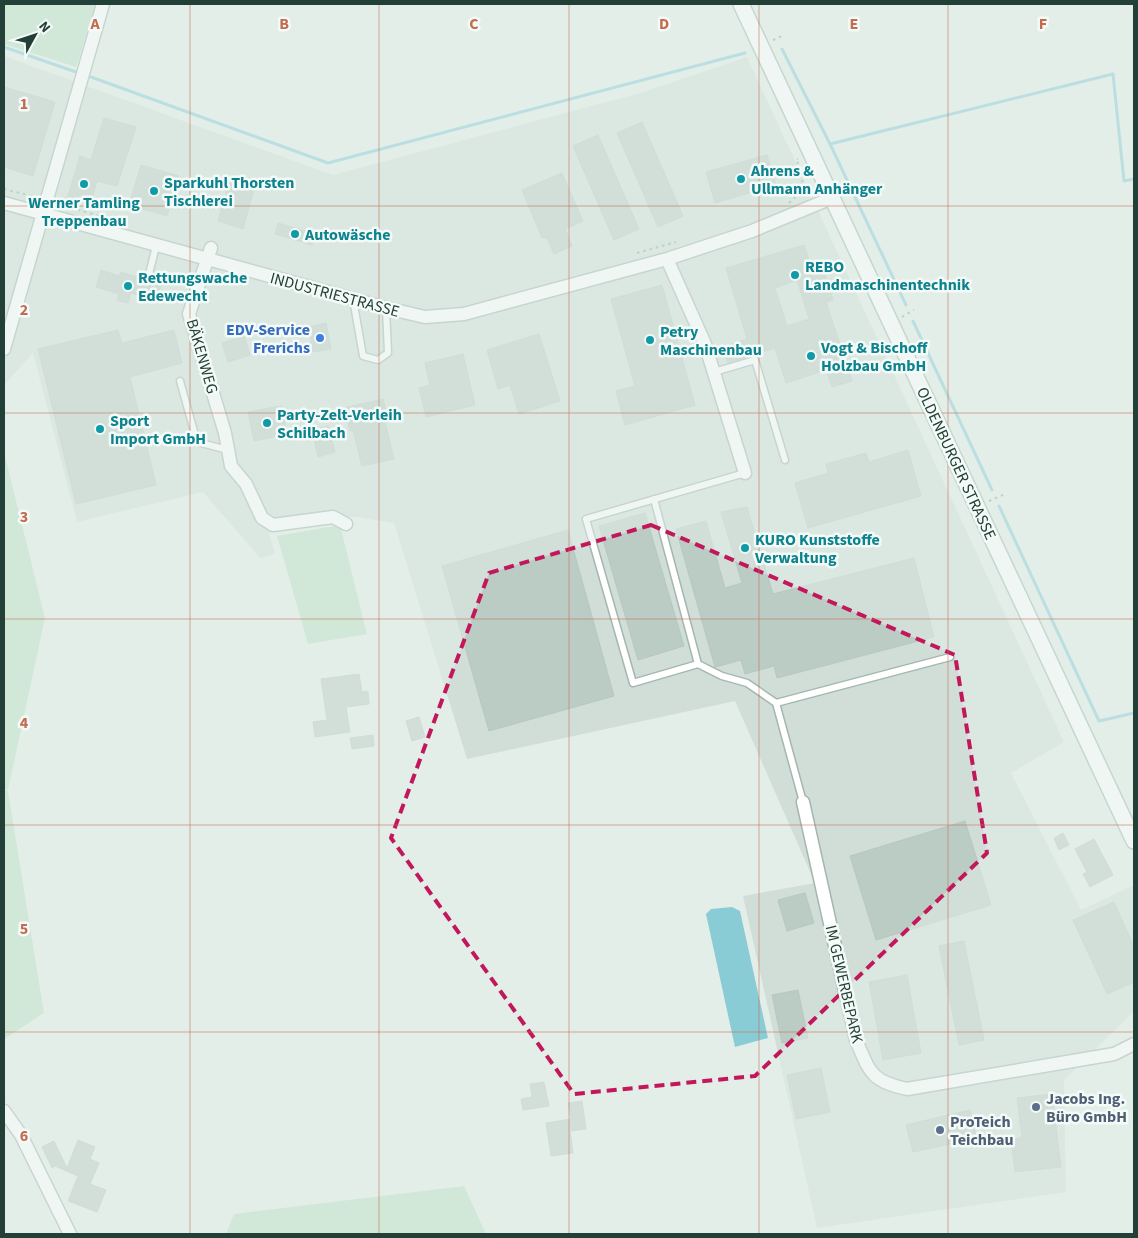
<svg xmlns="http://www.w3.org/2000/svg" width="1138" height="1238" font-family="'Source Sans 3',sans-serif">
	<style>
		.built { fill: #d1ded8 }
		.green { fill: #bbe0c4 }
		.water { fill: #89ccd5 }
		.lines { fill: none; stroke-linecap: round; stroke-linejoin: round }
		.stream { stroke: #89ccd5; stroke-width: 3 }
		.building { fill: #bbccc4; stroke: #b5c8bf; fill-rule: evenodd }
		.lane-casing { stroke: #a5b6b0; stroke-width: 9 }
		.street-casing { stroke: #a5b6b0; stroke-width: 15 }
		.secondary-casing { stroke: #a1bab0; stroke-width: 18 }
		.path { stroke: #82b3a2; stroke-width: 2; stroke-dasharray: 2.5 4; stroke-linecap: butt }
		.lane { stroke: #fff; stroke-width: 6 }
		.street { stroke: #fff; stroke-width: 12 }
		.secondary { stroke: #fff; stroke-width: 15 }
		.marked { fill: none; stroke: #c2185b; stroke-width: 4; stroke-dasharray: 10 6; stroke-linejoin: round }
		.grid { fill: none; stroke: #c26b4e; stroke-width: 1; stroke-opacity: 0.55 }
		.culture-dot { fill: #0f9aa8; stroke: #f4faf7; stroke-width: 2 }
		.shop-dot { fill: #3f7fe0; stroke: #f4faf7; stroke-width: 2 }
		.service-dot { fill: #5c6f8a; stroke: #f4faf7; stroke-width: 2 }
		.labels { text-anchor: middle; stroke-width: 5; stroke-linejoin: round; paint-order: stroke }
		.culture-label { font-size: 16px; font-weight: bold; fill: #0d838f; stroke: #f4faf7; text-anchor: start }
		.street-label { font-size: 16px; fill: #224037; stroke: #f4faf7 }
		.shop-label { font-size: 16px; font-weight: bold; fill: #366cbe; stroke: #f4faf7; text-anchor: end }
		.service-label { font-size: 16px; font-weight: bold; fill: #4e5e75; stroke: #f4faf7; text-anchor: start }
		.grid-label { font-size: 16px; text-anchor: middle; font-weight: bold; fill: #c26b4e; stroke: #f4faf7; stroke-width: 5; stroke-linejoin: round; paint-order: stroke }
	</style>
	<rect width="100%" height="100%" fill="#e3eee9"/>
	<path class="built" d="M4,56L333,175L640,93L747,57L1064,742L1011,773L1081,910L1134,885V1011L1064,1080L1066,1192L817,1228L743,896L815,883L735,701L467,759L394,523L357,517H276L269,534L275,553L261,559L203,492L77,522L33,353L4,385Z"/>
	<path class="green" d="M4,4H96L76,67L4,44Z
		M4,452L45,618L8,790L4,789Z
		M340,525L367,634L308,644L277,536Z
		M4,790L8,791L44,1013L4,1039Z
		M464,1186L486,1234H226L234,1214Z"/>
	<path class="water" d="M732,907L740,911L768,1038L735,1047L706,914L711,909Z"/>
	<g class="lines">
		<path class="stream" d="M4,47L76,72
			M782,49L830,144L1113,74L1124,181L1134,179
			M91,77L328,163L745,53
			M830,144L906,305
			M913,321L992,490
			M999,506L1099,721L1134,713"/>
	</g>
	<path class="building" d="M4,87L55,102L33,176L4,167Z
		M104,118L136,127L117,186L97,181L90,205L67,199L80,156L91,160Z
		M642,122L683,216L658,227L617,133Z
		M598,135L639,229L614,240L573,146Z
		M767,155L776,185L715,203L706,172Z
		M141,165L179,176L167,216L129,205Z
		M562,173L583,221L565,229L572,246L554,254L547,238H542L522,190Z
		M230,179L255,186L243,229L218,221Z
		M278,223L316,234L312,245L275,234Z
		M804,245L812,269L822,266L833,300L826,302L852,381L832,387L826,370L786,383L775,348L728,363L723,347L747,339L726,268ZM797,280L809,319L787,326L775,288Z
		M101,270L119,276L121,272L161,285L156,300L131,293L128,303L117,300L119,294L96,287Z
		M662,285L695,405L625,425L616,391L635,386L611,299Z
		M326,323L331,349L313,352L308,327Z
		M118,330L122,343L174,330L182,363L130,377L156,485L76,504L38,349Z
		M539,334L560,401L519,414L510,385L498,389L487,350Z
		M244,336L250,355L228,362L222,343Z
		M463,354L475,405L426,417L419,388L430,385L425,363Z
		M383,399L388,421L385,422L394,459L362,466L353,430L350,431L344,408Z
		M281,406L287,434L254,441L248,412Z
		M328,426L335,452L318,457L312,430Z
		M908,450L921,496L808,528L795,483L828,473L826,464L866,453L869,462Z
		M747,507L773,594L914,558L934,637L777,678L774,666L745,674L741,660L715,667L676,529L706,521L725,588L742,583L721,512Z
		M645,513L684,646L638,660L599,526Z
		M568,530L614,696L489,731L442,566Z
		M359,674L362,692L368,691L369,704L346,707L350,732L315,737L313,722L327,720L321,679Z
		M419,717L425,737L412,741L406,721Z
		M373,735L374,746L352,749L350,738Z
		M965,821L991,905L876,940L850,856Z
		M1063,833L1069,845L1059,850L1054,838Z
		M1094,839L1113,875L1090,887L1083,874L1087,872L1075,849Z
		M805,893L814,923L787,931L778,900Z
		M1114,902L1134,947V982L1107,994L1073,920Z
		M964,941L984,1040L959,1045L939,946Z
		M907,975L921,1053L883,1060L869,982Z
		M798,990L808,1038L782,1043L772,995Z
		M821,1068L830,1112L796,1119L787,1075Z
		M544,1082L549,1106L523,1110L521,1099L532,1097L530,1084Z
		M1052,1094L1061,1167L1015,1172L1011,1139L1022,1138L1017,1098Z
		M582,1101L586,1129L570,1131L573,1153L551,1156L546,1123L571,1119L568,1103Z
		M970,1110L977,1138L913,1152L906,1125Z
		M78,1140L95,1147L90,1159L99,1163L90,1184L106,1190L97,1212L68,1201L78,1176L55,1166L52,1168L42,1147L54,1141L67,1168Z"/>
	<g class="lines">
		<g class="lane-casing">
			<path id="lane" d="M149,274L156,246
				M353,299L363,356L378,360L388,353L386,308
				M714,372L755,360L785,460
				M180,381L197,442L228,450
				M654,499L698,664L633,683L586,519L745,473
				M698,664L722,676L747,683L776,703
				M803,802L776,703L950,657"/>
		</g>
		<g class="street-casing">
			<path id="street" d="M4,203L386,308L425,317L464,314L667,259L752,231L832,198
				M211,248L189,314L225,433L231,466L246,484L262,518L273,525L333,517L346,524
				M667,259L705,344L745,473
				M4,349L103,4
				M803,802L856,1040C870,1072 870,1081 907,1089L1114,1054L1134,1044
				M4,1111L21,1135L70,1234"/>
		</g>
		<g class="secondary-casing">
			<path id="secondary" d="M741,4L1134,841"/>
		</g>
		<path class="path" d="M773,40L784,35
			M4,189L35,197
			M789,203L801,192L803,175L796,159H798
			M59,204L103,217
			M637,253L676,242
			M902,317L914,310
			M989,501L1003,495"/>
		<use href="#lane" class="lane"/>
		<use href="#street" class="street"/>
		<use href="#secondary" class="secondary"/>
	</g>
	<path d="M0 0H1138V1238H0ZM651,525L955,655L987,853L755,1076L574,1094L391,838L489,573Z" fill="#e3eee9" fill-opacity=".55" fill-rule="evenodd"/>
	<path class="marked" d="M651,525L955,655L987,853L755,1076L574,1094L391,838L489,573Z"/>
	<path class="grid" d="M190,4V1234M379,4V1234M569,4V1234M759,4V1234M948,4V1234M4,206H1134M4,413H1134M4,619H1134M4,825H1134M4,1032H1134"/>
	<g class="culture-dot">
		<circle cx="741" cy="179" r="5"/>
		<circle cx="84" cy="184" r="5"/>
		<circle cx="154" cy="191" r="5"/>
		<circle cx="295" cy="234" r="5"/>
		<circle cx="795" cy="275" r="5"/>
		<circle cx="128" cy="286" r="5"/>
		<circle cx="650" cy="340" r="5"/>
		<circle cx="811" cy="356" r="5"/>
		<circle cx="267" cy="423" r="5"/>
		<circle cx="100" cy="429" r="5"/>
		<circle cx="745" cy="548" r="5"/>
	</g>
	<circle class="shop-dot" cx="320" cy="338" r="5"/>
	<g class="service-dot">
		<circle cx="1036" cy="1107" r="5"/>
		<circle cx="940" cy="1130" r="5"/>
	</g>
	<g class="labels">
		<g class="culture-label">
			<text x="751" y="176">Ahrens &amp;<tspan x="751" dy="18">Ullmann Anhänger</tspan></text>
			<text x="164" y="188">Sparkuhl Thorsten<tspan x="164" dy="18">Tischlerei</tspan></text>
			<text x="84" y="208" text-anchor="middle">Werner Tamling<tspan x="84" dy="18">Treppenbau</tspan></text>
			<text x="305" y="240">Autowäsche</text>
			<text x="805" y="272">REBO<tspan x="805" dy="18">Landmaschinentechnik</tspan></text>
			<text x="138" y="283">Rettungswache<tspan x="138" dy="18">Edewecht</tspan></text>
			<text x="660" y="337">Petry<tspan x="660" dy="18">Maschinenbau</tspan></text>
			<text x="821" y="353">Vogt &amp; Bischoff<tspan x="821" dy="18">Holzbau GmbH</tspan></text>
			<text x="277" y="420">Party-Zelt-Verleih<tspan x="277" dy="18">Schilbach</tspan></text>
			<text x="110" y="426">Sport<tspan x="110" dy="18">Import GmbH</tspan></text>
			<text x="755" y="545">KURO Kunststoffe<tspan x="755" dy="18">Verwaltung</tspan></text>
		</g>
		<g class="street-label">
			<text transform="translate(335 294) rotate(15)" y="6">INDUSTRIESTRASSE</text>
			<text transform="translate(203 356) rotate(74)" y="6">BÄKENWEG</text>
			<text transform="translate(957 463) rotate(65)" y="6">OLDENBURGER STRASSE</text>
			<text transform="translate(845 984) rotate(77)" y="6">IM GEWERBEPARK</text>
		</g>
		<g class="shop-label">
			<text x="310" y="335">EDV-Service<tspan x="310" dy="18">Frerichs</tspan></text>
		</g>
		<g class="service-label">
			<text x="1046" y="1104">Jacobs Ing.<tspan x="1046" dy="18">Büro GmbH</tspan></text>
			<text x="950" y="1127">ProTeich<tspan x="950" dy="18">Teichbau</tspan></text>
		</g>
	</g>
	<g class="grid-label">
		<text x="95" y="29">A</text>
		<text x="284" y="29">B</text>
		<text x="474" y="29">C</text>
		<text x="664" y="29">D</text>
		<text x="854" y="29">E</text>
		<text x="1043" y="29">F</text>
		<text x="24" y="109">1</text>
		<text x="24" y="315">2</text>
		<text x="24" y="522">3</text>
		<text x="24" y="728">4</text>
		<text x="24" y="934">5</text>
		<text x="24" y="1141">6</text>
	</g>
	<rect width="1138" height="1238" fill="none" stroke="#224037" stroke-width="10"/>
	<g transform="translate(35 35) rotate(50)" stroke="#f4faf7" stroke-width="4" paint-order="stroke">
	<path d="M0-4L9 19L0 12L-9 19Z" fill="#224037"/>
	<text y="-8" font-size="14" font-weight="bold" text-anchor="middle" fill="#224037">N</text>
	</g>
</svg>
